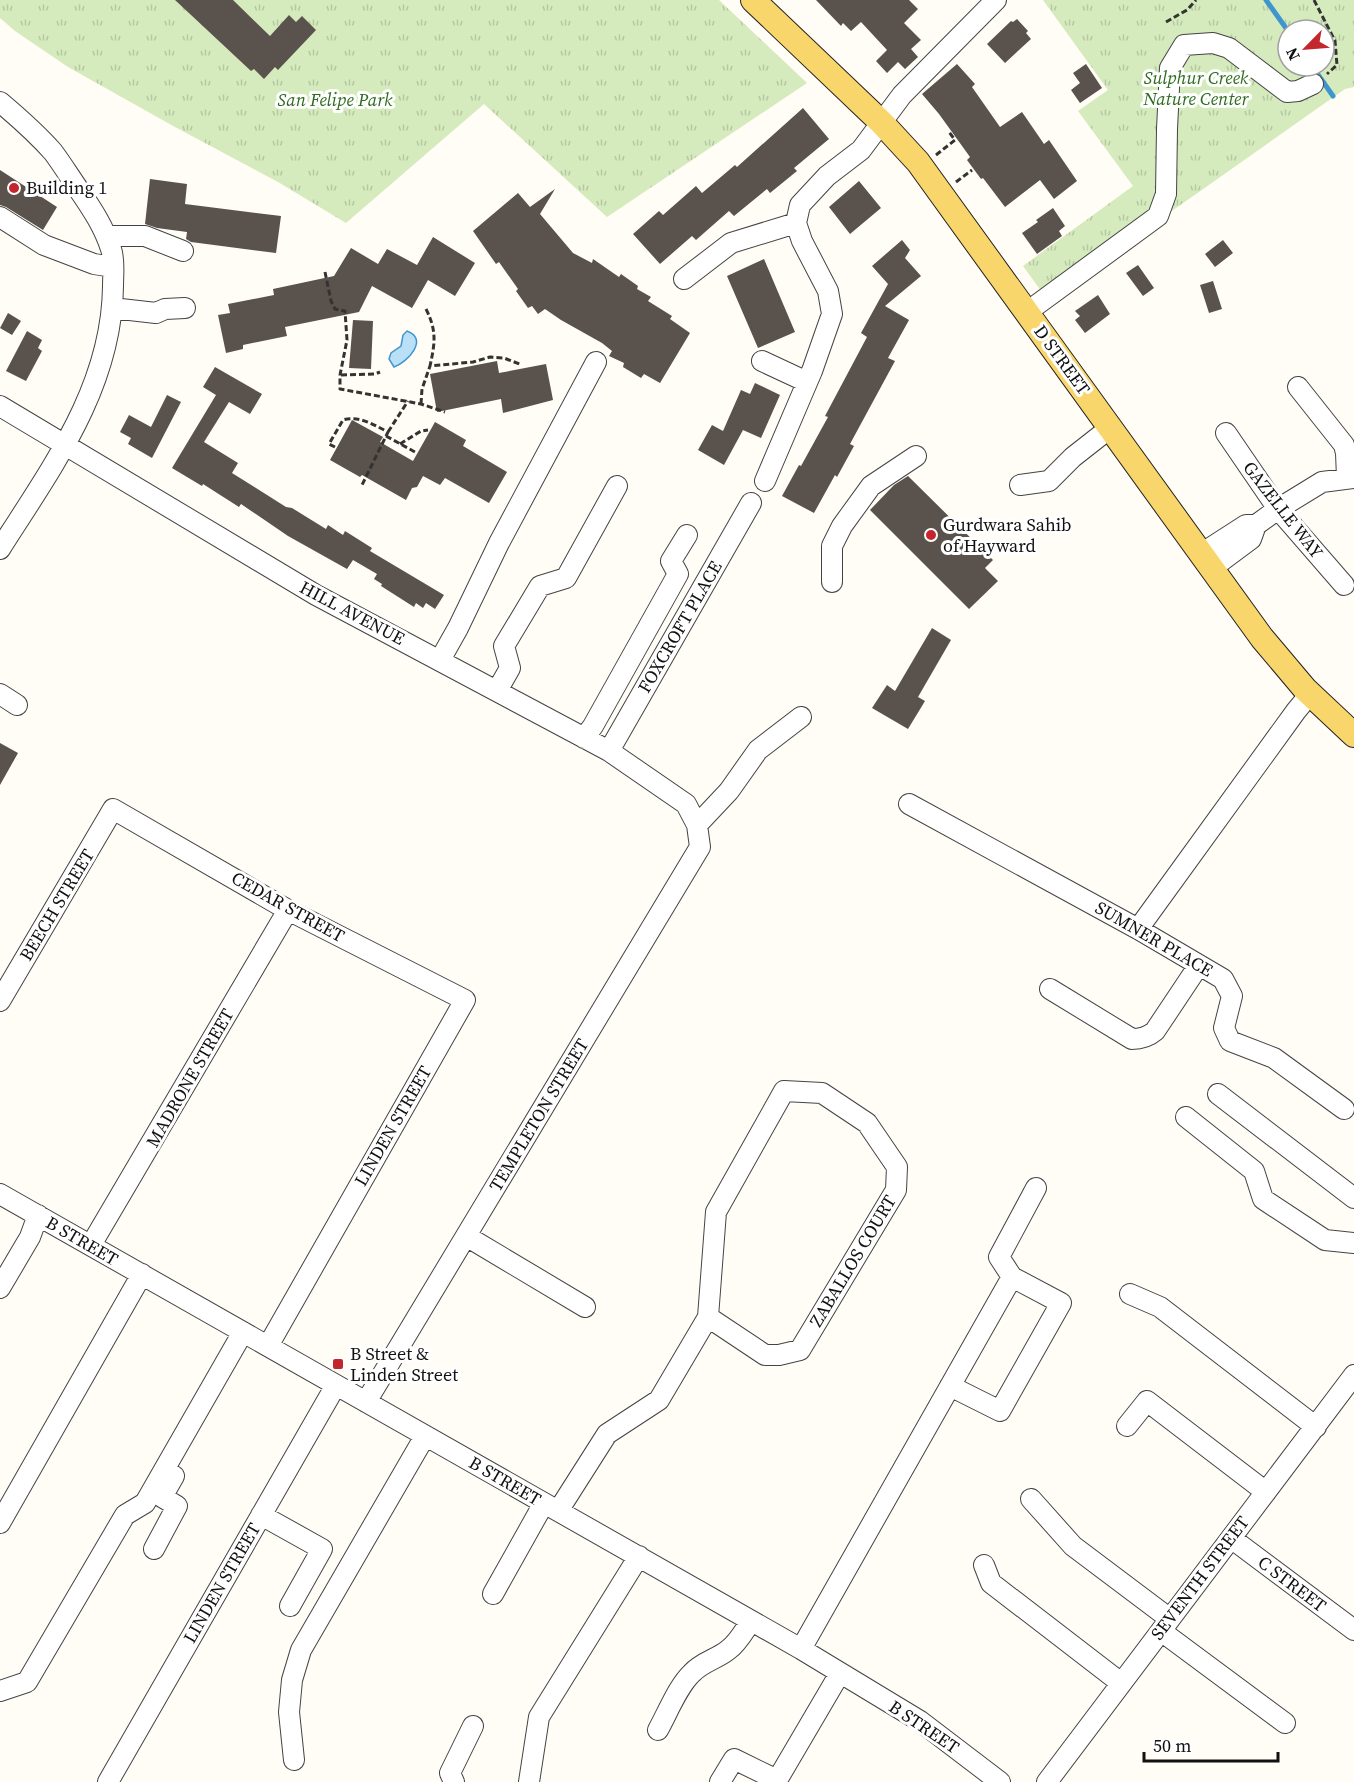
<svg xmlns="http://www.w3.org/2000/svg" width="1354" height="1782" font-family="'Source Serif 4',serif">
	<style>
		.park { fill: url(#park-tufts); fill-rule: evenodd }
		.water { fill: #b9e0f7; stroke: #3f96cf; stroke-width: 1.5 }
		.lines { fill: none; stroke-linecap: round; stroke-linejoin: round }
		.stream { stroke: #3f96cf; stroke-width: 5 }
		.building { fill: #5a524d }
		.minor-casing { stroke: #444; stroke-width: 22 }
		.major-casing { stroke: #222; stroke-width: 26 }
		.path { stroke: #333; stroke-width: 3; stroke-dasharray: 6 3; stroke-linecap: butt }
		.minor { stroke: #fff; stroke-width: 20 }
		.major { stroke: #f9d66b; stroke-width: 24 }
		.poi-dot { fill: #c4262e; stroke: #fff; stroke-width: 2 }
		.labels { text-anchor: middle; stroke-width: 6; stroke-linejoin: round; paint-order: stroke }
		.park-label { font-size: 18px; font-style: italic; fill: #2f6b1f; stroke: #fff }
		.poi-label { font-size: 18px; fill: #111; stroke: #fff; text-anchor: start }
		.street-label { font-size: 18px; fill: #111; stroke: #fff }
	</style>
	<defs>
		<pattern id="park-tufts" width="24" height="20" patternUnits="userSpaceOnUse" patternTransform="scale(1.5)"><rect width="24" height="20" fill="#d5ebbd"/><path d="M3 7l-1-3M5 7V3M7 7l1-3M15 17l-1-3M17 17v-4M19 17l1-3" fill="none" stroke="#b6c8a1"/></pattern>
	</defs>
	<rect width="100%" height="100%" fill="#fffdf5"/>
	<path class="park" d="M0,0H719L807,83L607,217L484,104L346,223L278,182L175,127L68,67L15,31L0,18Z
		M1043,0H1354V87L1345,89L1047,299L1023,266L1133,186L1078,111L1108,90ZM1288,30H1324V66H1288Z"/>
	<path class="water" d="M407,331C429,339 408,362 394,367L389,359L391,353L401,346L403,335Z"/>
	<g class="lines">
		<path class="stream" d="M1266,0L1288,31
			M1312,66L1333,96"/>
	</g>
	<path class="building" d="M175,0H233L270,36L289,15L296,22L302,16L316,30L278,70L275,67L264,79L254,69L251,71Z
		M816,0H909L918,9L904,23L921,40L911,49L918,57L905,69L898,62L887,73L876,61L887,50L861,22L851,31L843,23L841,26Z
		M1017,19L1028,31L1026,33L1031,39L1005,63L987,44L1011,21L1013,22Z
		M957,64L975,84L972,87L1000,127L1022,112L1044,144L1049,140L1077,181L1054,199L1040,180L1005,207L983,178L981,179L967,160L970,157L939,114L922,94Z
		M1086,64L1102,88L1080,103L1071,90L1080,83L1073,73Z
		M803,108L829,139L794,168L797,171L770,193L767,189L734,216L729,211L696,240L692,236L660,264L633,234L659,211L663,215L696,186L702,193L735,165L737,167Z
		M0,170L57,207L43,230L6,207L0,205Z
		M150,179L187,184L185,204L281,216L276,253L191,242L186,239L187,232L157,228L145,224Z
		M859,181L881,208L850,234L829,207Z
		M555,189L540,214L573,253L592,263L593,259L619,277L621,274L638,286L637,289L651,297L648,301L672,316L670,319L690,333L660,383L644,374L641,378L623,367L624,363L609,356L612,351L602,343L561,320L545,309L538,314L532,306L528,308L516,291L518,289L499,262L496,264L473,231L518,193L530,207Z
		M1053,208L1065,226L1059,231L1062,236L1037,254L1022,233L1038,222L1036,220Z
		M433,237L475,263L455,296L428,280L412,308L372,286L359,312L285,327L287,336L243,345V349L226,353L218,315L230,313L228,304L274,295L273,289L334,276L351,248L378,264L387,249L417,265Z
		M902,240L910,250L905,258L921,276L885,306L909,320L888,358L895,361L850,444L854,446L837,477L835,475L814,513L782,496L799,465L801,466L828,417L825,416L867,337L861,333L888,284L872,266Z
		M1223,240L1233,253L1215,267L1205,254Z
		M764,259L795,332L758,348L727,276Z
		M1138,265L1154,288L1143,296L1126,273Z
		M1213,281L1222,309L1209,313L1200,285Z
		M1098,295L1110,314L1085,333L1075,320L1080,316L1075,311Z
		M8,313L21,321L12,335L0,328Z
		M353,320L373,321L371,369L349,368Z
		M27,331L42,340L38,348L42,351L26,381L6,371Z
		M497,361L499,373L546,364L553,400L503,413L501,399L437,412L430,374Z
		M215,367L262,394L250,414L229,402L204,442L238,463L232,473L286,507L292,508L326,529L328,525L343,535L345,531L372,548L370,551L444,595L435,609L426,603L423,608L416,603L414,607L381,586L382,584L374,579L377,574L353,560L347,569L288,536L241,504L239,507L203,484L202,486L172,468L216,395L203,387Z
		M755,383L780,395L761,438L743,430L724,465L698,450L712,425L723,431L741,390L750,394Z
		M167,395L181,402L152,458L128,444L131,438L120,432L129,415L151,427Z
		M352,420L383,437L380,442L413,461L435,422L466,440L463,446L507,472L489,503L445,478L440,485L423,476L417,487L412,488L406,500L362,475L360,477L330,460Z
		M908,476L993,560L985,568L998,581L969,609L870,510L894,485Z
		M932,628L951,640L918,697L925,701L908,729L872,708L887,685L895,691Z
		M0,743L18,753L0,785Z"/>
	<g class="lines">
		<g class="minor-casing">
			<path id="minor" d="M0,102C19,118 37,134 53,152C62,164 70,177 79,190C92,209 104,227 111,249C115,260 113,274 113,286C112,387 52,467 0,549
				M0,217L44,245L94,264L113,267
				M106,236H145L183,251
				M684,279L731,243L796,223
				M112,308L156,313L165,309L185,308
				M1027,312L1158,216L1166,194L1167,129L1170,68L1184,45L1213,43L1229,48L1287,92L1298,91L1313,84
				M762,361L807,382
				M1298,387L1344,445L1346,453L1347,477
				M0,406L316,595L609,751L686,804L697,825L700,847L366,1402
				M1226,433L1278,509L1344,585
				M765,481L812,371L832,314L828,291L802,241L796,223L800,205L827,176L861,150L902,95L996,0
				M1020,485L1049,481L1073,457L1110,428
				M1201,554L1246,525H1256
				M1212,568L1251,539L1256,525L1278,509L1322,482L1354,478
				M832,582V546L842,526L871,486L916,456
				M440,660L458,628L499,543L596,362
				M497,691L510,668L504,646L540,586L566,578L617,486
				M0,694L17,705
				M584,738L593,726L678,574L671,561L687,535
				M609,751L751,503
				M909,804L1138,929L1223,979L1232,996L1224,1028L1230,1041L1274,1058L1344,1109
				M697,825L729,791L758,750L801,717
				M1138,929L1296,711L1310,694
				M1050,989L1132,1039C1141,1039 1148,1037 1155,1031L1199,965
				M0,1001L113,809L288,910L465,1000L268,1346
				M784,1091L822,1093L867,1123L897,1167L896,1190L800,1350L779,1355H765L708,1317L716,1212Z
				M1218,1094L1354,1198
				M1186,1117L1254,1171L1263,1199L1325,1240L1354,1243
				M0,1194L801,1649L920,1721L1000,1782
				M466,1236L585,1307
				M91,1245L288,910
				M0,1288L30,1237L38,1215
				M1130,1294L1160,1307L1316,1427
				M950,1386L1000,1411L1061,1303L1012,1277
				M1127,1426L1147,1401L1266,1492
				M1031,1499L1073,1546L1170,1619
				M558,1511L607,1434L659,1400L708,1317
				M261,1515L322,1549L290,1606
				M0,1523L142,1274
				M1231,1538L1354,1630
				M154,1549L177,1506L162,1497L174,1476
				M984,1565L991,1583L1121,1683
				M493,1594L544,1503
				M1161,1631L1285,1723
				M801,1649L1012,1277L999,1257L1036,1188
				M0,1691L27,1682L125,1515L145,1503L243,1332
				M658,1730C668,1712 678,1686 692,1673C702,1662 717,1659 728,1650C738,1643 744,1631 751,1621
				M294,1760L289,1712L292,1680L301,1650L425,1436
				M108,1782L336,1385
				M454,1782L450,1773L473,1726
				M529,1782L539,1717L639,1556
				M720,1782L734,1759L777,1780
				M776,1782L840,1673
				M1047,1782L1354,1375"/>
		</g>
		<g class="major-casing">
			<path id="major" d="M753,0L882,123L918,162L1262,638L1305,689L1354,735"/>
		</g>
		<path class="path" d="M1314,0L1335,41L1337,65L1327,74
			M1166,22L1187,10L1196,0
			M936,155L955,140L949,132
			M956,182L972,170
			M325,272L331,301L335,309L345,311L347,340L340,375V389L421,404L445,412
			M426,309C437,331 435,343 430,366L473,362L490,357L504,358L522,365
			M341,375L375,374L380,372
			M421,404L422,389L430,366
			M388,432L408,401
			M386,436L415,452
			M400,444L421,431L428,430
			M335,447L329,444L343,420C359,415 374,425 388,432L362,485"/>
		<use href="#minor" class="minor"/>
		<use href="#major" class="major"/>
	</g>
	<g class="poi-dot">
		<circle cx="14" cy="188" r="6"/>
		<circle cx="931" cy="535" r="6"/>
		<rect x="332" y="1358" width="12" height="12" rx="3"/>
	</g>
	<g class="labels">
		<g class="park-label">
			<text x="1196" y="84">Sulphur Creek<tspan x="1196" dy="21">Nature Center</tspan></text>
			<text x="335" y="106">San Felipe Park</text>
		</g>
		<g class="poi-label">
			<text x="26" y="194">Building 1</text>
			<text x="943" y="531">Gurdwara Sahib<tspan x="943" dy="21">of Hayward</tspan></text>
			<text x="350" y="1360">B Street &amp;<tspan x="350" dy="21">Linden Street</tspan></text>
		</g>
		<g class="street-label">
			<text transform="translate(1062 360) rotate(54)" y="6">D STREET</text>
			<text transform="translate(1283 510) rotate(52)" y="6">GAZELLE WAY</text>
			<text transform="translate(352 613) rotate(28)" y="6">HILL AVENUE</text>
			<text transform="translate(680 627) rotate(-60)" y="6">FOXCROFT PLACE</text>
			<text transform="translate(57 905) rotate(-59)" y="6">BEECH STREET</text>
			<text transform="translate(288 907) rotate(29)" y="6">CEDAR STREET</text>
			<text transform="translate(1154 939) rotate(30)" y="6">SUMNER PLACE</text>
			<text transform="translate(190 1078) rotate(-60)" y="6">MADRONE STREET</text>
			<text transform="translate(539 1115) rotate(-59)" y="6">TEMPLETON STREET</text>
			<text transform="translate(393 1126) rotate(-60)" y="6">LINDEN STREET</text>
			<text transform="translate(82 1241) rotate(30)" y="6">B STREET</text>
			<text transform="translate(853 1261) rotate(-59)" y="6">ZABALLOS COURT</text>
			<text transform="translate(505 1481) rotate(30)" y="6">B STREET</text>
			<text transform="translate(1200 1578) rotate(-53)" y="6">SEVENTH STREET</text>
			<text transform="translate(222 1583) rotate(-60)" y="6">LINDEN STREET</text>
			<text transform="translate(1292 1584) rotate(37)" y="6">C STREET</text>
			<text transform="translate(924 1727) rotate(34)" y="6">B STREET</text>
		</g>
	</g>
	<g transform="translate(1306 48) rotate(245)"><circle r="28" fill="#ffffff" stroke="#a0a0a0" stroke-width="1.5"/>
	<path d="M0-4.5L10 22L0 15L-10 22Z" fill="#c4262e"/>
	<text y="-9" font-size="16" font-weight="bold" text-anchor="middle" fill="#111111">N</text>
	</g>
	<path d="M1144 1752v9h134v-9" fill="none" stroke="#111111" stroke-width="3"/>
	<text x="1153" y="1752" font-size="18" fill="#111111" stroke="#ffffff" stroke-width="4.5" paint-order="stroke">50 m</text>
</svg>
